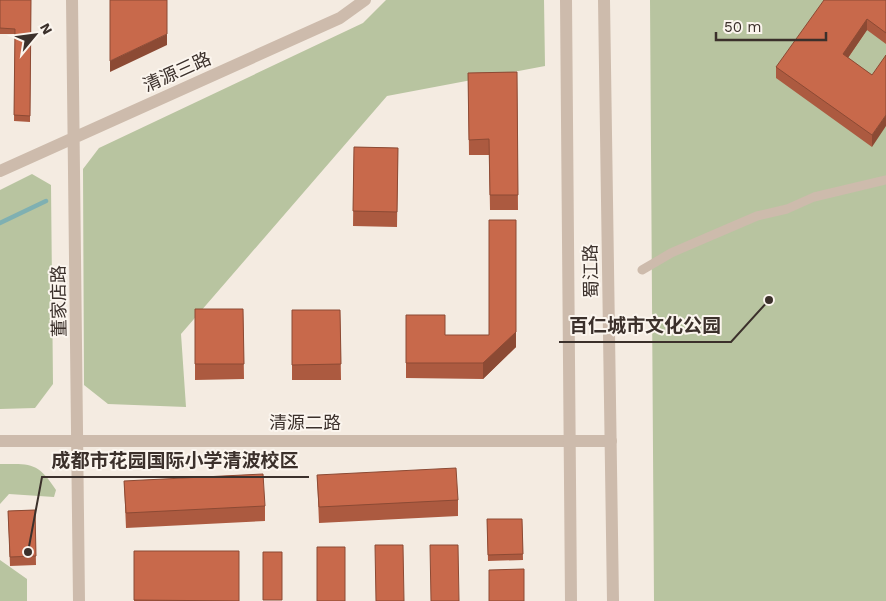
<svg xmlns="http://www.w3.org/2000/svg" width="886" height="601" font-family="'Work Sans','Noto Sans SC',sans-serif">
	<style>
		.green { fill: #b8c4a0 }
		.lines { fill: none; stroke-linecap: round; stroke-linejoin: round }
		.stream { stroke: #7fb0b2; stroke-width: 4.5 }
		.service { stroke: #cdbbac; stroke-width: 9 }
		.minor { stroke: #cdbbac; stroke-width: 12 }
		.tertiary { stroke: #cdbbac; stroke-width: 12 }
		.wall { fill: #ac5a40 }
		.shaded-wall { fill: #8c4a34 }
		.building { fill: #c8694b; stroke: #8c4a34 }
		.labels { text-anchor: middle; stroke-width: 4; stroke-linejoin: round; paint-order: stroke }
		.street-label { font-size: 18px; fill: #3b302b; stroke: #fbf5ee }
		.leader { fill: none; stroke: #3b302b; stroke-width: 2 }
		.callout-dot { fill: #3b302b; stroke: #fbf5ee; stroke-width: 2 }
		.callout-label { font-size: 19px; text-anchor: middle; font-weight: bold; fill: #3b302b; stroke: #fbf5ee; stroke-width: 4; stroke-linejoin: round; paint-order: stroke }
	</style>
	<rect width="100%" height="100%" fill="#f4ebe1"/>
	<path class="green" d="M386,0H544L545,66L387,96L181,334L186,407L108,404L84,385L83,169L99,148L363,23Z
		M650,0H886V601H654Z
		M32,174L51,185L53,384L35,408L0,409V190Z
		M0,464C31,464 38,462 56,490L54,497L9,494L0,504Z
		M0,560L27,579V601H0Z"/>
	<g class="lines">
		<path class="stream" d="M0,223L46,201"/>
		<path class="service" d="M642,270L671,253L757,216L787,209L814,197L886,180"/>
		<path class="minor" d="M72,0L79,601
			M0,171L340,18L365,0
			M0,441H611"/>
		<path class="tertiary" d="M566,0L571,601
			M604,0L613,601"/>
	</g>
	<path class="wall" d="M0,0H31L30,122L14,121L15,34H0Z
		M886,0V44L867,30L848,58L872,75V147L776,78V67Z
		M517,72L518,210H490L489,155H469L468,73Z
		M354,147L398,148L397,227L353,226Z
		M195,309H243L244,379L195,380Z
		M292,310H340L341,380H292Z
		M406,315L445,335L516,347L483,379L406,378Z
		M317,475L458,500V516L319,523Z
		M124,481L265,506V521L126,528Z
		M35,510L36,565L10,566L8,511Z
		M487,519H522L523,560L488,561Z
		M134,551H239V601H134Z"/>
	<path class="shaded-wall" d="M867,19V30L843,65V54Z
		M167,34V45L110,72V61Z
		M886,115V126L872,147V135Z
		M516,220V347L483,379V363Z"/>
	<path class="building" d="M0,0H31L30,116L14,115L15,29L0,28Z
		M110,0H167V34L110,61Z
		M824,0H886V33L867,19L843,54L872,75L886,55V115L872,135L776,67Z
		M517,72L518,195H490L489,139L469,140L468,73Z
		M354,147L398,148L397,212L353,211Z
		M489,220H516V332L483,363H406V315H445V335H489Z
		M195,309H243L244,364H195Z
		M292,310H340L341,364L292,365Z
		M456,468L458,500L319,507L317,475Z
		M263,474L265,506L126,513L124,481Z
		M35,510L36,556L10,557L8,511Z
		M487,519H522L523,554L488,555Z
		M375,545H403L404,601H376Z
		M430,545H458L459,601H431Z
		M317,547H345V601H317Z
		M134,551H239V601L134,600Z
		M263,552H282V600H263Z
		M524,569V601H489V570Z"/>
	<g class="labels">
		<g class="street-label">
			<text transform="translate(177 72) rotate(-24)" y="6">清源三路</text>
			<text transform="translate(591 271) rotate(-91)" y="6">蜀江路</text>
			<text transform="translate(59 301) rotate(-91)" y="6">董家店路</text>
			<text x="305" y="429">清源二路</text>
		</g>
	</g>
	<path class="leader" d="M769 300L731 342H559M28 552L42 477H309"/>
	<g class="callout-dot">
		<circle cx="769" cy="300" r="5"/>
		<circle cx="28" cy="552" r="5"/>
	</g>
	<g class="callout-label">
		<text x="645" y="332">百仁城市文化公园</text>
		<text x="175" y="467">成都市花园国际小学清波校区</text>
	</g>
	<g transform="translate(35 35) rotate(61)" stroke="#fbf5ee" stroke-width="4" paint-order="stroke">
	<path d="M0-4L9 19L0 12L-9 19Z" fill="#3b302b"/>
	<text y="-8" font-size="14" font-weight="bold" text-anchor="middle" fill="#3b302b">N</text>
	</g>
	<path d="M716 32v8h110v-8" fill="none" stroke="#3b302b" stroke-width="2.5"/>
	<text x="724" y="32" font-size="15" fill="#3b302b" stroke="#fbf5ee" stroke-width="4" paint-order="stroke">50 m</text>
</svg>
